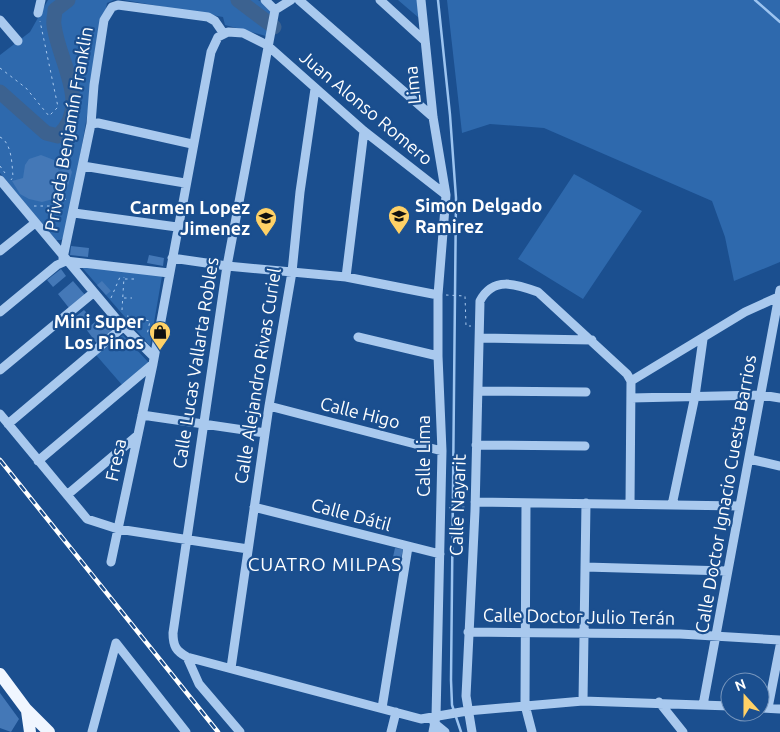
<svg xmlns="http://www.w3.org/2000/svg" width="780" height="732" font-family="Ubuntu,sans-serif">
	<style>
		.green { fill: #2e69ad }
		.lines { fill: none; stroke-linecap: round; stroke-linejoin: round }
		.stream { stroke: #9cc4f0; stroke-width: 2.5 }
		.river { stroke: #3c6290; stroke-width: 15 }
		.building { fill: #4478b7 }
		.path { stroke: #a9c9ee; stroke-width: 1; stroke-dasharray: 2.5 4; stroke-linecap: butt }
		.minor { stroke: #a9c9ee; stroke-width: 9 }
		.major { stroke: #f0f6ff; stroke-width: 12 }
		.rail-casing { stroke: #fff; stroke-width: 4.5 }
		.rail { stroke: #1b4f8f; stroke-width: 2.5; stroke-dasharray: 8; stroke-linecap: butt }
		.labels { text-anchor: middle; stroke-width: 4.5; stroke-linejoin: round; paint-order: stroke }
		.street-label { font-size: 18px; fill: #fff; stroke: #1b4f8f }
		.poi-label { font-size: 18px; font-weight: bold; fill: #fff; stroke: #1b4f8f; text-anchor: end }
		.neighbourhood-label { font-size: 19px; letter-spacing: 1px; fill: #fff; stroke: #1b4f8f }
	</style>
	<rect width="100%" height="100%" fill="#1b4f8f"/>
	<path class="green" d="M48,0H114L107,3L66,235L61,240H56L0,173V55L30,32Z
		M124,0H258L274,9L266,36L225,25L223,17Z
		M398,0H417L419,18Z
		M447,0H780V262L734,281L725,237L712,201L544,128L490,124L462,133Z
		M574,174L642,211L583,299L518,259Z
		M79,264L162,276L150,346Z
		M123,335L150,364L123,386L96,355Z"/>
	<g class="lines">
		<path class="stream" d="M438,0L450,115L456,198L451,680L452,705L461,732
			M755,0L780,22"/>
		<path class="river" d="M238,0L274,27
			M0,92L46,133L58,136C92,105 58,61 54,25C53,20 55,15 55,10L68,0"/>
	</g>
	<path class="building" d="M41,155L54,160L59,170L70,168L72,172L67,189L53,199L42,202L29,199L20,194L12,181L23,178L25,165L29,159Z
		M71,246L89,248L88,257L70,255Z
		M149,255L164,258L163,266L147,263Z
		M61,269L66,276L53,287L47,280Z
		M73,281L85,295L69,308L58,294Z
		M102,281L111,291L106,295L97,285Z
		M84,310L90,316L81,323L75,317Z
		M95,322L101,329L108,323L115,331L98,345L86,329Z
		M395,548L403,549L399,568L391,566Z
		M0,693L19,719L11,732L0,728Z"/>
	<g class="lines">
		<path class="path" d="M0,68L26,88L49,116L58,107L40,21
			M0,137C12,143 12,165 13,177L11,180
			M0,166L5,173
			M34,206H53L66,199
			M125,279H135
			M446,295L465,296L466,326H471
			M111,298L120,277
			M124,298H132
			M122,310L124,277
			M127,316L150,321L147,335
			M449,508L467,507"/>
		<path class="minor" d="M265,0L275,10
			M299,0L433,117
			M380,0L425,41
			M421,0L433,117L446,195L438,295V356L442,451L436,717L433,732
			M275,10L227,266L173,633C173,646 176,651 187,657L421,719L467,711L583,701L730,706
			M275,10L291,0
			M38,13L41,0
			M0,20L18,41
			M91,124L98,123L192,144
			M83,166L185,183
			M0,180L118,321L154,357
			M74,213L177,227
			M0,251L35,223
			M63,258L91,124L94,85L104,20L112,7L118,5L208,17L215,21L224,34
			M172,258L227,266L346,277L438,295
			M346,277L364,131
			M0,312L57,265L66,261L169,273
			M358,337L438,356
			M480,338L592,340
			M0,370L93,293
			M631,381L745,312L778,297
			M479,391L586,392
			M631,398L761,395L780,398
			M269,406L442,451
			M0,414L87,519L118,529L248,549
			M142,415L265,433
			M8,424L123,327
			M476,445L585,446
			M749,459L780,466
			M38,461L153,364
			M67,495L138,435
			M475,502L740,506
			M526,503L525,705L532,732
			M672,505L695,396L703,339
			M254,507L440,554
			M111,562L153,364L211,52L218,37L228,32L243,33L267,45L364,131L446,195
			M585,567L727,571
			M468,632L680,634L780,640
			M116,643L186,732
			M187,657L199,684L240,732
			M231,668L269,406L292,272L300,192L315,89
			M583,701L586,503
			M659,702L683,732
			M703,705L780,290
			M382,708L408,547
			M760,708L780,709
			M768,708L780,646
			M434,723L445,732
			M92,732L116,643
			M391,732L396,712
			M472,732L466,696L475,511L480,301C493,276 516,284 538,292L627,374L631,381L630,504"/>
		<path class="major" d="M0,674L26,709L49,732
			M27,711L30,732"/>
		<g class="rail-casing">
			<path id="rail" d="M0,460L218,732"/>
		</g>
		<use href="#rail" class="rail"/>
	</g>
	<defs>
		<g id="school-pin" transform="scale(1.125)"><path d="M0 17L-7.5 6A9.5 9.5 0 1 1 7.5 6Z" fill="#ffd166" stroke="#1b4f8f"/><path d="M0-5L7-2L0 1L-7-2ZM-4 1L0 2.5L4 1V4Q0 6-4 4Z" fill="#111"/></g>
		<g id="shop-pin" transform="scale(1.125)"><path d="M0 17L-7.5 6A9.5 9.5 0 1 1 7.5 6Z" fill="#ffd166" stroke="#1b4f8f"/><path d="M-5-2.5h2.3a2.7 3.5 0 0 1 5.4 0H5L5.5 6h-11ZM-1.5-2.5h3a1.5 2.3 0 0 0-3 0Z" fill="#111"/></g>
	</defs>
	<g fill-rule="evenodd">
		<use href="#school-pin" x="399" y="216"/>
		<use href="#school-pin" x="266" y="218"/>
		<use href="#shop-pin" x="160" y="332"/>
	</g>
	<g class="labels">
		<g class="street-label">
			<text transform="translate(413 85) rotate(-96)" y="6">Lima</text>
			<text transform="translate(366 108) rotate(40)" y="6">Juan Alonso Romero</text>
			<text transform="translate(69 129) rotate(-80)" y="6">Privada Benjamín Franklin</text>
			<text transform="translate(196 363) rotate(-81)" y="6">Calle Lucas Vallarta Robles</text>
			<text transform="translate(258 376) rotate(-81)" y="6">Calle Alejandro Rivas Curiel</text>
			<text transform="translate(360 413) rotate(14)" y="6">Calle Higo</text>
			<text transform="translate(424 456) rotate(-90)" y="6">Calle Lima</text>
			<text transform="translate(116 460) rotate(-78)" y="6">Fresa</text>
			<text transform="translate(726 494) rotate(-80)" y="6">Calle Doctor Ignacio Cuesta Barrios</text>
			<text transform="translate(458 505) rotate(-88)" y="6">Calle Nayarit</text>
			<text transform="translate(351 515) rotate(15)" y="6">Calle Dátil</text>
			<text transform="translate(579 617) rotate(1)" y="6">Calle Doctor Julio Terán</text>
		</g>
		<g class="poi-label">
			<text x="415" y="212" text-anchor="start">Simon Delgado<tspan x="415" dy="21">Ramirez</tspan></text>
			<text x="250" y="214">Carmen Lopez<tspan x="250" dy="21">Jimenez</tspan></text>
			<text x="144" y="328">Mini Super<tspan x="144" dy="21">Los Pinos</tspan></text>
		</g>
		<g class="neighbourhood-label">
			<text x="325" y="571">CUATRO MILPAS</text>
		</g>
	</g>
	<g transform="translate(745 697) rotate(339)"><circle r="24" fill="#1b4f8f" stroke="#7695bc"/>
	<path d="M0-4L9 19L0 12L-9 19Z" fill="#ffd166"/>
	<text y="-8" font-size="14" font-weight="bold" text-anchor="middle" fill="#ffffff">N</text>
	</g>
</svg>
